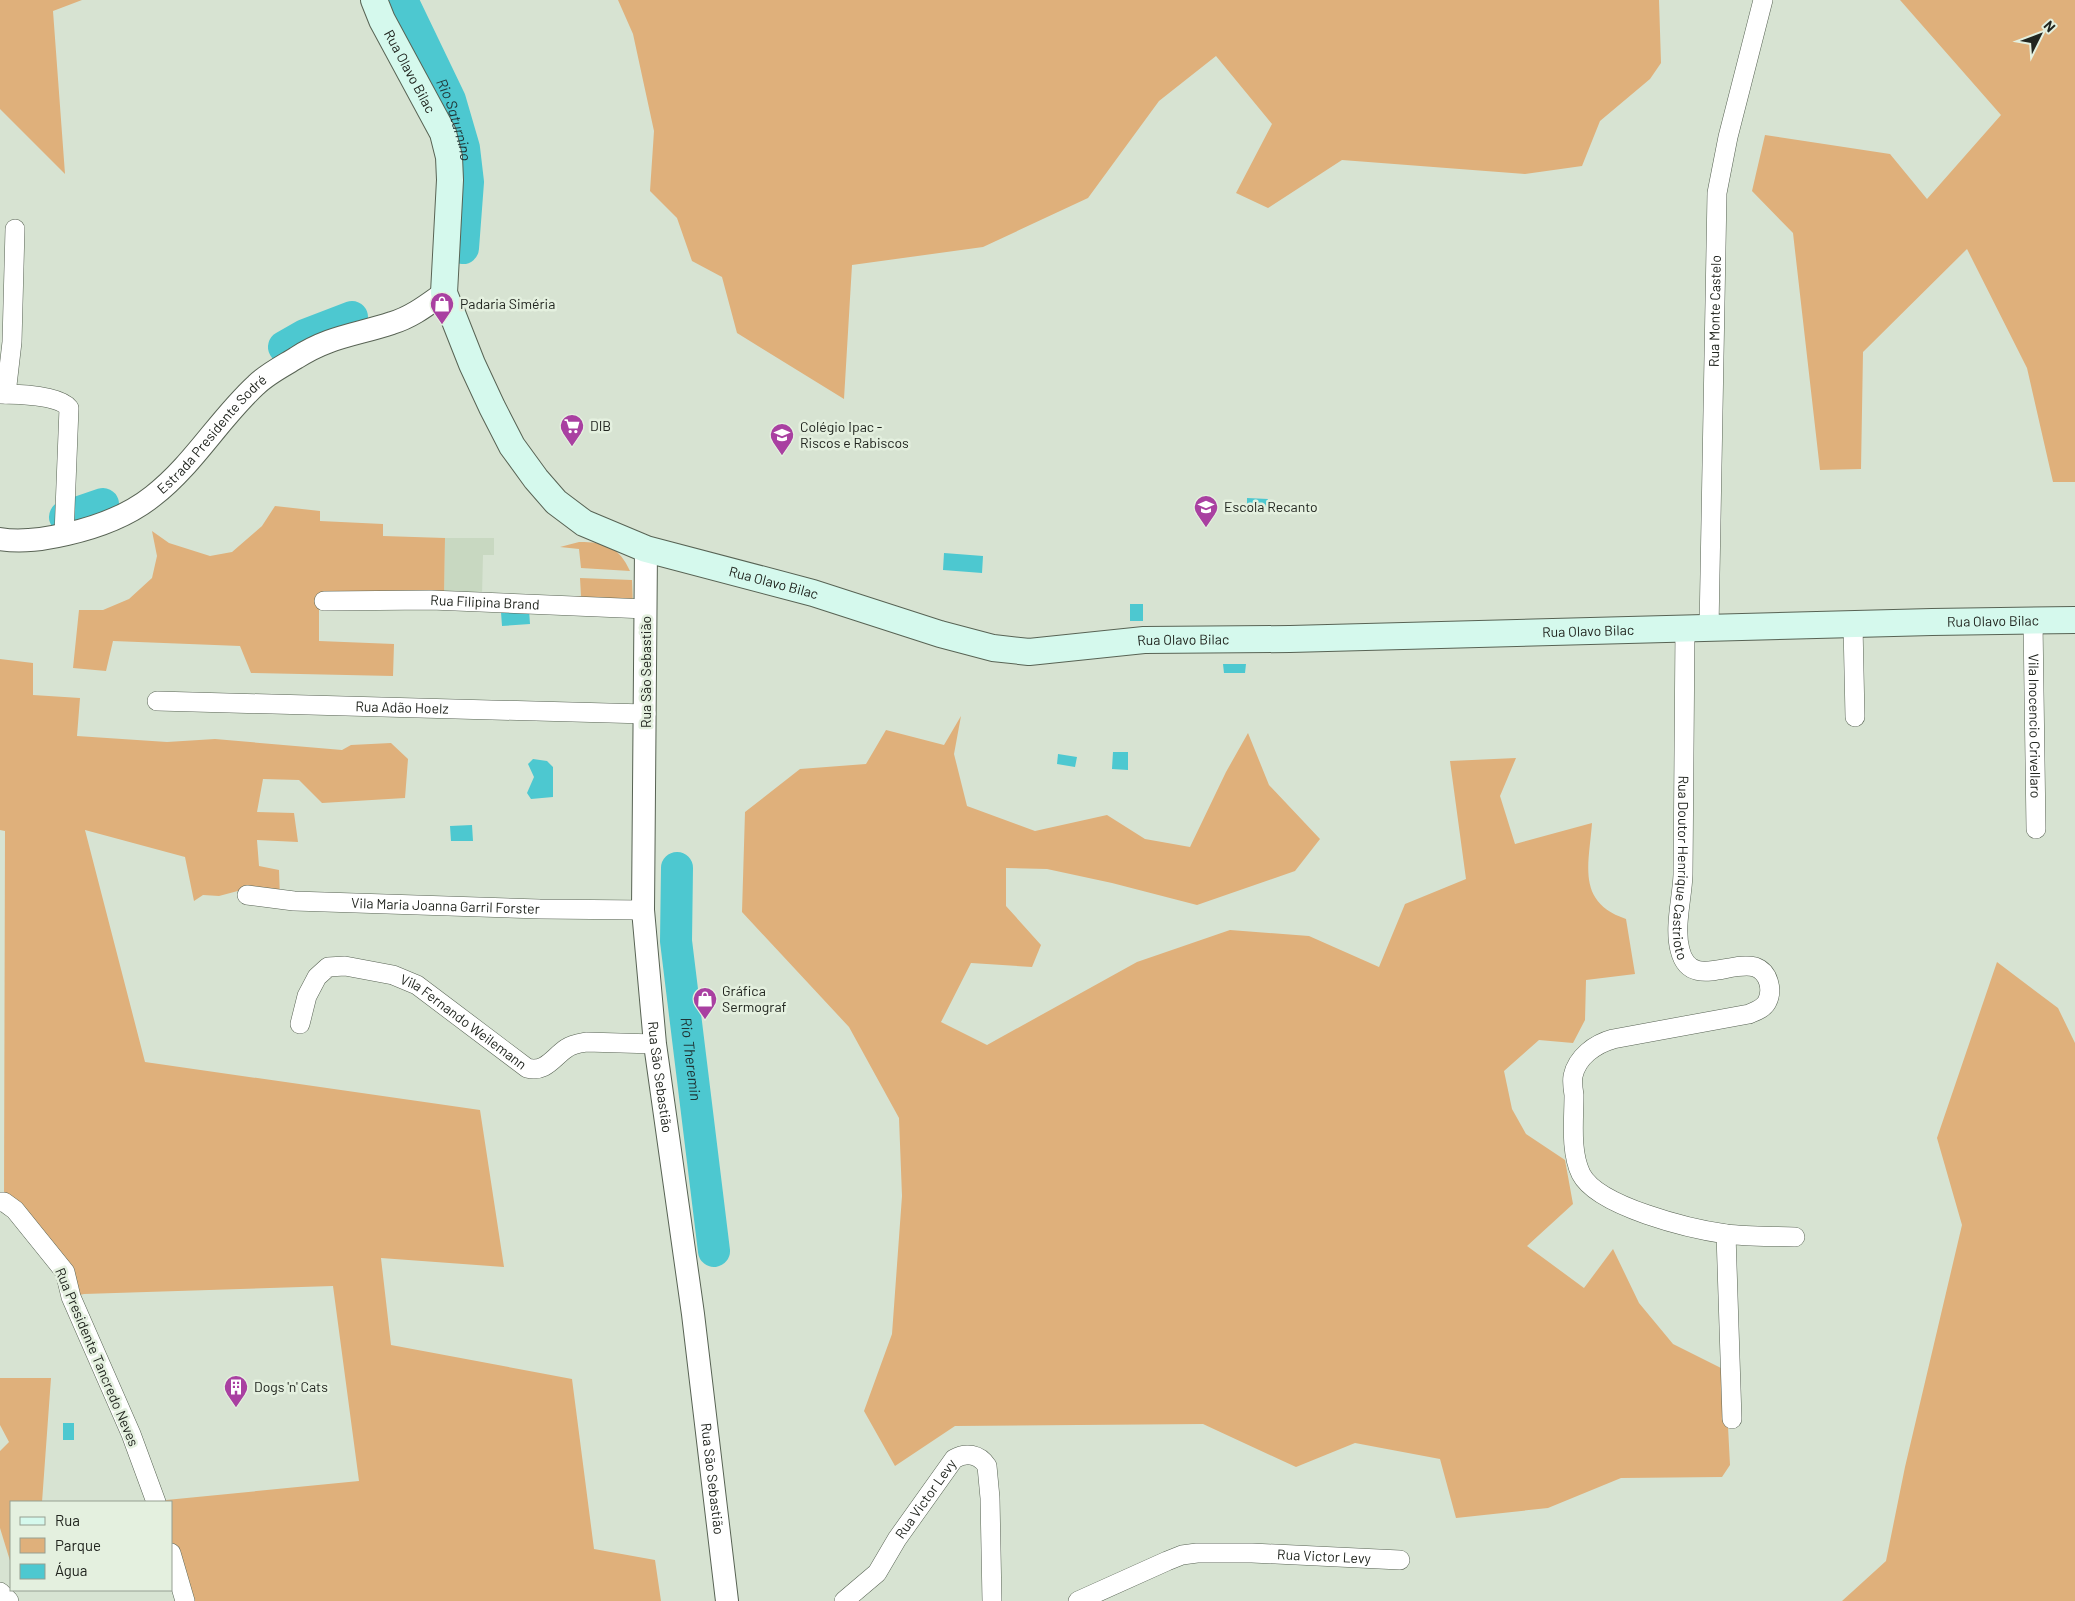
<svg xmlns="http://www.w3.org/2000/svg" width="2075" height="1601" font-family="Barlow,sans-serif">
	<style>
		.built { fill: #c8d8c1 }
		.green { fill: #dfb07b }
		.water { fill: #4dc8d0 }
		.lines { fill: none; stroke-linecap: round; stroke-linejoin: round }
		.river { stroke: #4dc8d0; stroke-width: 32 }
		.minor-casing { stroke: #586354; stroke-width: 20 }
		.tertiary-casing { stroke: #586354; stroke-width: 24 }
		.secondary-casing { stroke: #586354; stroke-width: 28 }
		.minor { stroke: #fff; stroke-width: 19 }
		.tertiary { stroke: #fff; stroke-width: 22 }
		.secondary { stroke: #d5f9ed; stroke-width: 26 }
		.labels { text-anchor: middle; stroke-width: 5; stroke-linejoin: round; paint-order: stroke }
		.street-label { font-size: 14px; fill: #21251f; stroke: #e4f0df }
		.poi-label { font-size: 14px; fill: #21251f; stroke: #e4f0df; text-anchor: start }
		.water-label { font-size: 15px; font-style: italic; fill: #1f3536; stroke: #e4f0df }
	</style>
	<rect width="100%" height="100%" fill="#d7e3d2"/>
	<path class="built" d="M445,538H494V555H483L482,595L444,596Z"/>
	<path class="green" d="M0,0H82L53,11L65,174L0,109Z
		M618,0H1659L1661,63L1650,79L1600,121L1582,166L1525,174L1342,160L1268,208L1236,193L1272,124L1216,56L1159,101L1088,198L983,247L852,265L844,399L737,333L722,277L692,261L677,218L650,191L654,131L633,34Z
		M1900,0H2075V482H2053L2027,368L1967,249L1863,352L1861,469L1820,470L1793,233L1752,191L1765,135L1890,154L1927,199L2001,115Z
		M275,506L320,511V521L383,524V536L445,538L444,596L319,599V641L394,644L393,676L251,673L240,646L113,641L106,671L73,668L79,610H103L129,599L152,578L157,556L152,531L169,543L210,556L232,552L262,526Z
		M579,542C606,542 619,547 630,571L581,568L579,549L560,547Z
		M580,578L632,580L633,607L566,604V596H581Z
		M0,659L33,663V695L80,698L77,736L167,742L215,739L342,750L351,745L391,743L408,759L405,798L322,803L299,780L263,779L257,812L294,813L298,842L257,840L259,866L279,870L280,899L249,888L219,896L203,895L194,901L185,857L85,830L145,1062L480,1110L504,1267L381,1258L391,1345L572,1379L594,1549L655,1560L661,1601H185L171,1553V1502L156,1501L359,1481L333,1286L84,1294L71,1297L4,1202L5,831L0,830Z
		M961,716L954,754L967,806L1035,831L1107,815L1145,839L1190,847L1226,772L1248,733L1269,785L1320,839L1295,871L1197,905L1112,883L1047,869L1006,868V906L1041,945L1032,967L971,963L941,1022L987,1045L1137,962L1230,930L1309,936L1379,967L1405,904L1466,879L1450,761L1516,758L1500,796L1515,844L1592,823C1589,865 1576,902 1626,919L1635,974L1586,980L1585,1020L1573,1043L1539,1040L1504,1071L1512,1109L1526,1134L1565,1160L1573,1204L1527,1246L1584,1288L1613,1249L1639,1303L1673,1344L1721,1368L1727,1407L1730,1465L1722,1477L1621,1478L1548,1508L1456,1518L1440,1459L1355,1443L1296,1467L1203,1424L955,1426L895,1466L864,1411L892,1334L902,1196L899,1118L849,1027L742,912L745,812L800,769L866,764L886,730L944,745Z
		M1997,962L2058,1008L2075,1043V1601H1842L1886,1561L1905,1467L1962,1225L1937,1138Z
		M0,1378H51L42,1502H11V1564L0,1528V1451L9,1442L0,1425Z"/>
	<path class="water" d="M1247,498L1268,499V509L1247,508Z
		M944,553L983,556L982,573L943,570Z
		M1130,604H1143V621H1130Z
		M529,610L530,624L502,626L501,612Z
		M1223,664H1246L1245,673H1224Z
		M1113,752H1128V770L1112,769Z
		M1058,754L1077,757L1075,767L1057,764Z
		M533,759L547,761L553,767V797L531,799L527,793L534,777L528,764Z
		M472,825L473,841H451L450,826Z
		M63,1423H74V1440H63Z"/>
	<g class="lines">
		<g class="river">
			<path id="s1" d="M402,0L450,100L464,148L468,182L463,248"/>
			<path d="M284,347L305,335L352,317"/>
			<path d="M65,517L103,504"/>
			<path id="s2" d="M677,868L676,941L714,1251"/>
		</g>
		<g class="minor-casing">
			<g id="minor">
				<path d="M0,394C16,394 59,395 69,408L64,535"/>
				<path d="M6,394L12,342L15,229"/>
				<path id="s3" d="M324,601L431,600L646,609"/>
				<path id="s4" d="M2033,622L2036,829"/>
				<path d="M1853,625L1855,717"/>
				<path id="s5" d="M1685,629C1684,711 1683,793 1683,875C1682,899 1674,927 1680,950C1690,990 1730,960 1755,967C1769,972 1773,990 1767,1002C1763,1009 1756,1011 1749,1014L1613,1039C1595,1044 1577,1057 1573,1076C1572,1082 1573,1089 1574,1095C1574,1120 1570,1151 1581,1174C1598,1207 1691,1229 1726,1234C1749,1237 1772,1236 1795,1237"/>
				<path id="s6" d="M1709,629L1717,193L1728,137L1763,0"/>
				<path id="s7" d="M157,701L646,714"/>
				<path id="s8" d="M247,895L294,901L540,909L643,910"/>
				<path id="s9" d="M300,1024L307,996L317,977L328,967L345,966L393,975L417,985L527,1068C546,1073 553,1057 567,1048C572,1044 580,1043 586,1042L655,1044"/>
				<path d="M0,1202H4L15,1210L65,1272L71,1297L131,1434L156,1502"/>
				<path d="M1726,1234L1732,1419"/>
				<path d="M171,1553L185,1601"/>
				<path d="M0,1592L9,1601"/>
				<path id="s10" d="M844,1601L877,1573L897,1539L954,1459C966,1452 979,1454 987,1466L990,1498L992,1601"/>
				<path id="s11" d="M1078,1601L1167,1561L1182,1555L1197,1553H1252L1400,1560"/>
			</g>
		</g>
		<g class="tertiary-casing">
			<g id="tertiary">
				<path id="s12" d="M0,539C22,543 45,539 67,534C98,527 128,516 153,496C193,465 219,419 256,385C267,374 283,366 296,358C330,336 356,335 392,323C412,317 427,305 444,293"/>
				<path id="s13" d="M646,549L643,910L655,1044L693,1314L727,1601"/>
			</g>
		</g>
		<g class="secondary-casing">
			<g id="secondary">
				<path id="s14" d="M374,0L382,20L443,133L449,157L450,180L444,293L472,364L492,407L512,446L536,479L556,502L584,523L646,549L813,593L940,634L993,648L1029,652L1144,640L1290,639L1932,622L2075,620"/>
			</g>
		</g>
		<use href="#minor" class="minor"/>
		<use href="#tertiary" class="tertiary"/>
		<use href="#secondary" class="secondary"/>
	</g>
	<defs>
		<g id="shop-pin" transform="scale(1.25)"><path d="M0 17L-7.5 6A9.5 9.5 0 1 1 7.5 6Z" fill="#a940a1" stroke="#e4f0df"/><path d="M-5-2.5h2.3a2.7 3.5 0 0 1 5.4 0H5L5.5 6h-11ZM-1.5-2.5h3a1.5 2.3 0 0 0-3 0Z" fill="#fff"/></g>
		<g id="supermarket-pin" transform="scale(1.25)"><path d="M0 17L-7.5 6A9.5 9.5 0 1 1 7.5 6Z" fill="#a940a1" stroke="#e4f0df"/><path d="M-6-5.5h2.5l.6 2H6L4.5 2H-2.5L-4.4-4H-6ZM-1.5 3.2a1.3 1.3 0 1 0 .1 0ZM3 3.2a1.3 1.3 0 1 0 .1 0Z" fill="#fff"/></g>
		<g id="school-pin" transform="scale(1.25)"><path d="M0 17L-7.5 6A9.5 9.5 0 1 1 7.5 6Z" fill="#a940a1" stroke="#e4f0df"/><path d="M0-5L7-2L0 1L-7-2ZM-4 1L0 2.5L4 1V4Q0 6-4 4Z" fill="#fff"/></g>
		<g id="building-pin" transform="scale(1.25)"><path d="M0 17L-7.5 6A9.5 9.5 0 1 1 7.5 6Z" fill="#a940a1" stroke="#e4f0df"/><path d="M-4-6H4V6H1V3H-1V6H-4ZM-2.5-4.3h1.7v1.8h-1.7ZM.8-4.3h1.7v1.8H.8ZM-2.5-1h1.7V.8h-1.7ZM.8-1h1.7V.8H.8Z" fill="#fff"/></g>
	</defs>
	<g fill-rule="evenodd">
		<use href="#shop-pin" x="442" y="304"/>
		<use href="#supermarket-pin" x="572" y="426"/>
		<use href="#school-pin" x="782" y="435"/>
		<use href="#school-pin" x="1206" y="507"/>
		<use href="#shop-pin" x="705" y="999"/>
		<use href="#building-pin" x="236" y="1387"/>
	</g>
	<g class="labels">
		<g class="street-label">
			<text dy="5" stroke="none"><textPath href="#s14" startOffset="80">Rua Olavo Bilac</textPath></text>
			<text dy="5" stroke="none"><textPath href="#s6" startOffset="318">Rua Monte Castelo</textPath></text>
			<text dy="5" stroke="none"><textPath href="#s12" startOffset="248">Estrada Presidente Sodré</textPath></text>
			<text dy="5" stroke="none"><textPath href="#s14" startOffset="784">Rua Olavo Bilac</textPath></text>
			<text dy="5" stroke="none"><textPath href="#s3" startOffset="161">Rua Filipina Brand</textPath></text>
			<text dy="5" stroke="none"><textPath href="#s14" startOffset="2014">Rua Olavo Bilac</textPath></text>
			<text dy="5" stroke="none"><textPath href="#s14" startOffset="1609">Rua Olavo Bilac</textPath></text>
			<text dy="5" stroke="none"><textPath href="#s14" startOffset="1204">Rua Olavo Bilac</textPath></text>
			<text transform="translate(646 672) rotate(-90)" y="5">Rua São Sebastião</text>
			<text dy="5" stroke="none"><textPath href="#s7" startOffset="245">Rua Adão Hoelz</textPath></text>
			<text dy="5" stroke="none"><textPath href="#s4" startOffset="104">Vila Inocencio Crivellaro</textPath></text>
			<text dy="5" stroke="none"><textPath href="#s5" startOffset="239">Rua Doutor Henrique Castrioto</textPath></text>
			<text dy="5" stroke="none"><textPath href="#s8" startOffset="199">Vila Maria Joanna Garril Forster</textPath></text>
			<text dy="5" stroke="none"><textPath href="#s9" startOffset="216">Vila Fernando Weilemann</textPath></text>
			<text dy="5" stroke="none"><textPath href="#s13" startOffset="529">Rua São Sebastião</textPath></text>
			<text transform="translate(97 1357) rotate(67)" y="5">Rua Presidente Tancredo Neves</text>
			<text dy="5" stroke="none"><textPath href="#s13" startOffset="934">Rua São Sebastião</textPath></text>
			<text dy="5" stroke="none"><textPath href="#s10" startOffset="132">Rua Victor Levy</textPath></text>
			<text dy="5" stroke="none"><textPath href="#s11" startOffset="256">Rua Victor Levy</textPath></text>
		</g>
		<g class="poi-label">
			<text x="460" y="309">Padaria Siméria</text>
			<text x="590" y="431">DIB</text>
			<text x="800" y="432">Colégio Ipac -<tspan x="800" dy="16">Riscos e Rabiscos</tspan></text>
			<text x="1224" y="512">Escola Recanto</text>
			<text x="722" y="996">Gráfica<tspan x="722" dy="16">Sermograf</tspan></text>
			<text x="254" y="1392">Dogs 'n' Cats</text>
		</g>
		<g class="water-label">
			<text dy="5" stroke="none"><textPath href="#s1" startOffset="131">Rio Saturnino</textPath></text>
			<text dy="5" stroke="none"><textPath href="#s2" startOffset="192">Rio Theremin</textPath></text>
		</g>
	</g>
	<rect x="10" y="1501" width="162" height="90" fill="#e4f0df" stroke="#969f92"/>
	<rect x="20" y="1517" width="25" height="8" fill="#d5f9ed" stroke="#969f92"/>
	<text x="55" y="1526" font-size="15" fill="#21251f">Rua</text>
	<rect x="20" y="1538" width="25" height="15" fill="#dfb07b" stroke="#969f92"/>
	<text x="55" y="1551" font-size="15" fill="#21251f">Parque</text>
	<rect x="20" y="1564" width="25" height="15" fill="#4dc8d0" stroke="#969f92"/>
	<text x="55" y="1576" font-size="15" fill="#21251f">Água</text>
	<g transform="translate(2040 35) rotate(48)" stroke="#e4f0df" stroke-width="4" paint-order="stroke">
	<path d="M0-4L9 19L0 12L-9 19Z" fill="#21251f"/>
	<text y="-8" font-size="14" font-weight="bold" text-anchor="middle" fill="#21251f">N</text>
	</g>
</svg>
